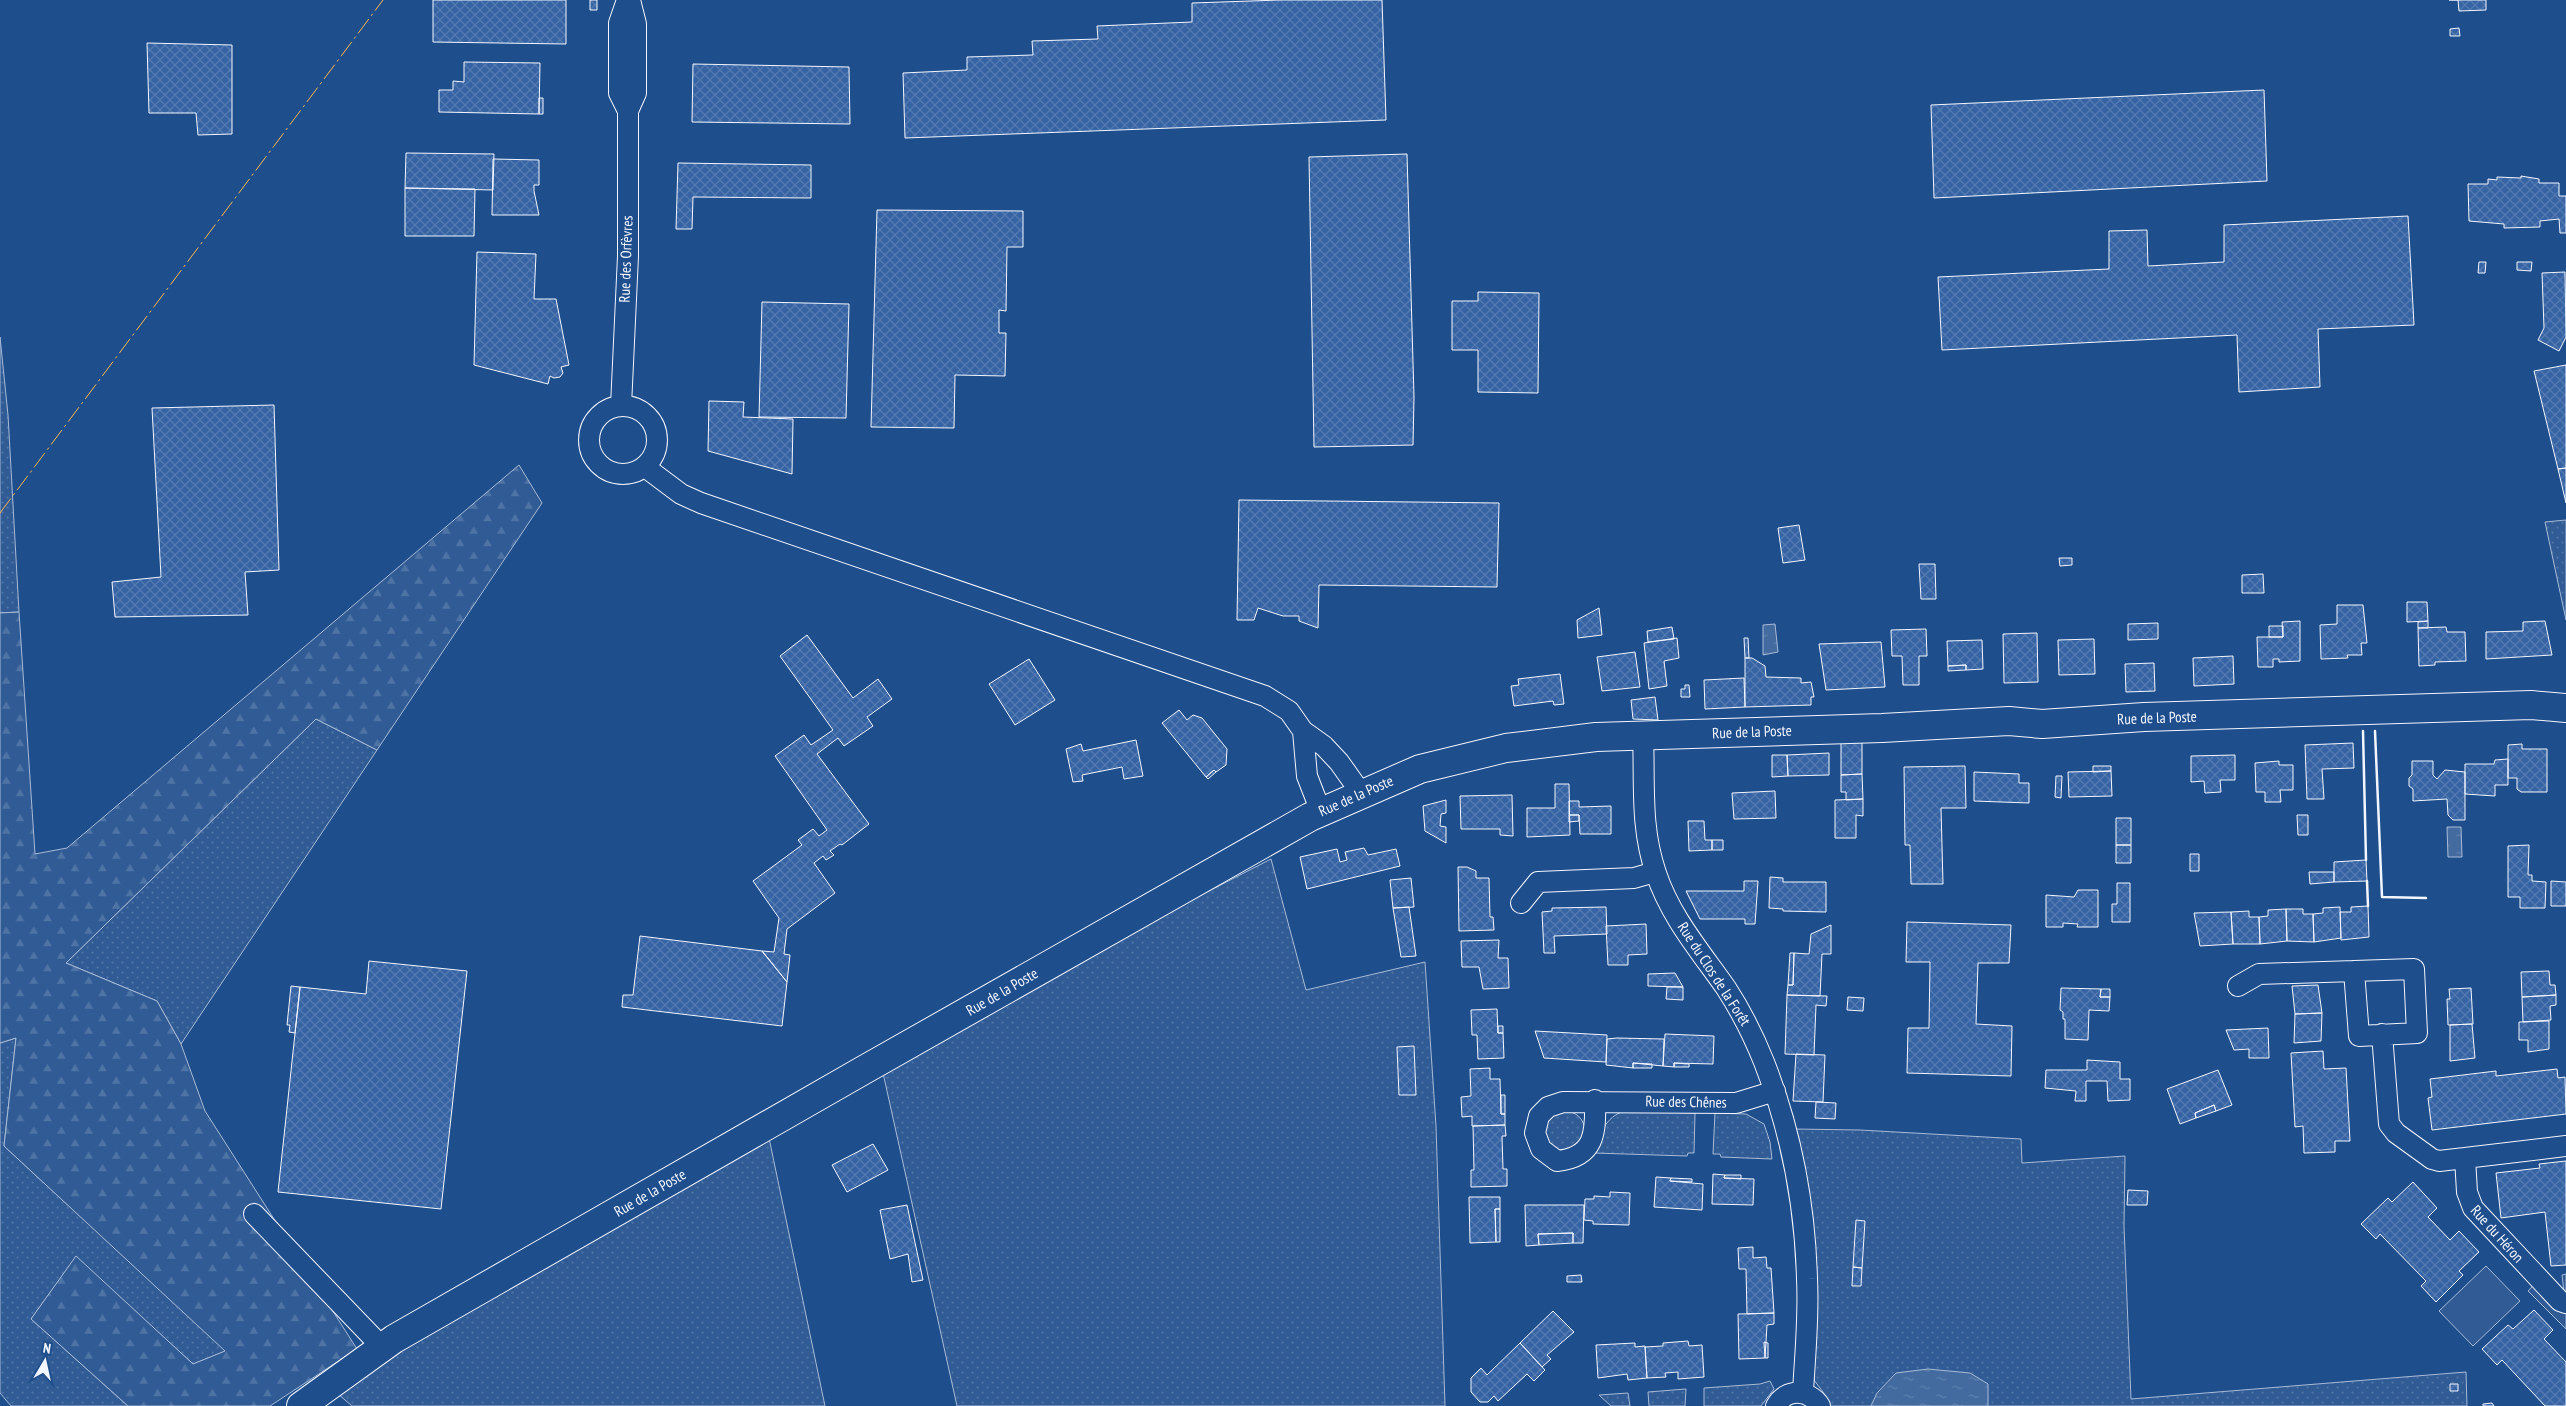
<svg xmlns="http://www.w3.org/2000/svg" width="2566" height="1406" font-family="'PT Sans Narrow',sans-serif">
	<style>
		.green { fill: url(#green-dots); stroke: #a8bbd7 }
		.forest { fill: url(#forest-firs); stroke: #a8bbd7 }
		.pitch { fill: #305b95; stroke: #a8bbd7 }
		.water { fill: url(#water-ripples); stroke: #a8bbd7 }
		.building { fill: url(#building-cross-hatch); stroke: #f2f6ff }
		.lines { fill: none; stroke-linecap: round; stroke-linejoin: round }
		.street-casing { stroke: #f2f6ff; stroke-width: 22 }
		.secondary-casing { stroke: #f2f6ff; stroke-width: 30 }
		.street { stroke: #1f4e8c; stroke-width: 20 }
		.secondary { stroke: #1f4e8c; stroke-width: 28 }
		.wall { stroke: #f2f6ff; stroke-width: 2.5 }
		.power { stroke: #ffb74d; stroke-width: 1; stroke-dasharray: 18 4 2.5 4; stroke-linecap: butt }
		.labels { text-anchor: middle; stroke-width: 4; stroke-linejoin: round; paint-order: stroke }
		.street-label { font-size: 15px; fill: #f2f6ff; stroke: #1f4e8c }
	</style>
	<defs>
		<pattern id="green-dots" width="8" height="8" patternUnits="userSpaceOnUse" patternTransform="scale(1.25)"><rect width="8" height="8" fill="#305b95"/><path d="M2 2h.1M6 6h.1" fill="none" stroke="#4e73a5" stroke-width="1.8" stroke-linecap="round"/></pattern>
		<pattern id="forest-firs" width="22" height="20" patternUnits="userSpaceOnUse" patternTransform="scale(1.25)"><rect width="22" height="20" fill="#305b95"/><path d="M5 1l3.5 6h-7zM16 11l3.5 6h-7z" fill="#4e73a5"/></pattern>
		<pattern id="water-ripples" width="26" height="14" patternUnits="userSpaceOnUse" patternTransform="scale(1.25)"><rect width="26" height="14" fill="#446ba0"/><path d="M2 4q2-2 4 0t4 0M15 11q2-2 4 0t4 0" fill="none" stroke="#5f81ae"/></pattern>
		<pattern id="building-cross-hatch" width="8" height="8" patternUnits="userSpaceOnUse" patternTransform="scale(1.25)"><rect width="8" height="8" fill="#3563a3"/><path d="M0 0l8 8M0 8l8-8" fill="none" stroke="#537ab1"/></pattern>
	</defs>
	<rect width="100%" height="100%" fill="#1f4e8c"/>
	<path class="green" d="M0,337L8,415L19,612L0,613Z
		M2566,520V620L2545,522Z
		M316,719L377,750L181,1044L157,1001L66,963Z
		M1271,859L1306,990L1425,962L1436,1126L1445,1406H957L883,1073L1075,960Z
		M16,1038L4,1146L226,1351L193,1364L76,1257L31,1319L128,1406H11L0,1393V1043Z
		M1545 1131a20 20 0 1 1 40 0a20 20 0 1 1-40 0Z
		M1625,1111L1695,1113L1694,1153H1688L1687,1156L1594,1153C1601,1134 1604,1117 1625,1111Z
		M1715,1113L1746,1114L1764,1124L1770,1142L1772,1159L1721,1157L1720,1154H1713Z
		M1794,1129L1860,1130L2021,1139L2022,1163L2125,1156L2124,1226L2131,1399L2466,1372L2467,1406H1830L1826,1396L1814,1380Z
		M769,1138L825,1406H352L316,1375L357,1349L369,1369L536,1271Z
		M1770,1381L1774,1389L1761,1406H1704V1388L1760,1384Z
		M1686,1389L1685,1406H1649L1648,1392Z
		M1628,1393L1630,1406H1611L1599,1395Z"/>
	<path class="forest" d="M519,465L542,503L377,750L316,719L66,963L157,1001L181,1044L205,1111L357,1349L270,1406H128L31,1319L76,1256L193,1364L225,1351L4,1146L16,1038L0,1043V613L19,612L35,854L67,848Z"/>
	<path class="pitch" d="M2486,1266L2520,1301L2473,1346L2439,1311Z
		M2545,1273L2564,1292L2562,1275L2566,1274V1329L2528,1291Z"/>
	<path class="water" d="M1775,624L1778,652L1763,655V625Z
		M2447,827H2461L2462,857H2448Z
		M1928,1369L1970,1373L1988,1384V1406H1871L1877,1393L1896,1373Z"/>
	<path class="building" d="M433,0H566V44L433,42Z
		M590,0H597V10H590Z
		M1280,0H1382L1386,120L905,138L903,73L967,70V57L1033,55L1032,41L1098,39L1097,26L1192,22V3Z
		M2449,0H2486V10L2459,11L2458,0Z
		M2459,28L2460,36H2450V29Z
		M147,43L232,45V134L198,135L196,113H149Z
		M464,62L540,63L539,114L439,112V90H453V81L464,82Z
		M693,64L849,67L850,124L692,122Z
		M2264,90L2267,181L1934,198L1931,105Z
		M539,98H543V114H539Z
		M406,153L494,154L493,190L405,188Z
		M1407,154L1414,397L1413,445L1314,447L1309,157Z
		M493,159L539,160V185H534V191L539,215H492Z
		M678,163L811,165V198L693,197L692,229H676Z
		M2521,176L2539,179V183H2559V196H2566V233H2560L2559,219L2540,221V227L2504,228V224L2469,221L2468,184H2488V179L2497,180V177L2521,178Z
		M405,188L475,189L474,236H405Z
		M877,210L1023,211V247H1007L1006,311L999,310V333H1006L1005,376L955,375L954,428L871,427Z
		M2408,216L2414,325L2318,329L2320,387L2239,392L2237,335L1942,350L1938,277L2109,269V231L2147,230L2148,266L2224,262V225Z
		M477,252L536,254L534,299H556L569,365L561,367L563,373L560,377L554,378L550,376L548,384L474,365Z
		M2479,262H2486L2485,273H2478Z
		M2517,262H2532L2531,271L2517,270Z
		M2565,272L2566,337L2559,351L2538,340L2544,328L2542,273Z
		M1478,292L1539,293L1538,393L1478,392V350H1452V301H1478Z
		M762,302L849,304L846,418L759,417Z
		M2566,365V468L2558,469L2534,371Z
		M709,401L744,402L743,417L793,419L792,474L708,451Z
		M274,405L279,570L245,572L248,615L115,617L112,582L161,577L152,408Z
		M2566,468V503L2558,469Z
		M1239,500L1499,503L1497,587L1319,585L1318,628L1299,621V616H1283L1258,608L1254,620H1237Z
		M1799,525L1805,560L1783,563L1778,528Z
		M2059,558H2072V565L2060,566Z
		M1919,564H1935L1936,599H1921Z
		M2263,574L2264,593H2242V575Z
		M2407,602H2427L2428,621L2407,622Z
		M2337,605H2363L2367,643H2361L2362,655H2347L2348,658L2321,659L2320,625L2337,624Z
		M1599,608L1602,635L1578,638L1577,620Z
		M2300,621V661L2279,662V659H2273V667H2258L2257,637H2283L2282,622Z
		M2428,621V628H2418V622Z
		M2545,621L2552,655L2486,659V632L2523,631V622Z
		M2158,623V639L2128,640V624Z
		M2269,626H2283V637H2269Z
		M1672,627L1674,639L1648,642L1647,631Z
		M2446,627L2447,632H2465L2466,661L2435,662V665L2419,666L2418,628Z
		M1926,629L1927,656H1919V685H1903L1902,656H1892L1891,630Z
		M2037,633L2038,682L2004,683L2003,634Z
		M807,635L853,698L878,679L892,699L867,717L873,726L844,746L838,738L817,754L869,824L842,845L840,844L830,851L834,855L826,860L823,856L814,863L835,893L787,929L784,954L790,955L787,982L762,951L774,952L779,918L753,881L802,845L798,840L813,829L819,836L827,830L775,756L804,735L811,745L833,730L780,656Z
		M1677,638L1679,658L1664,661L1667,686L1649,689L1644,643Z
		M1744,638H1748L1749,658H1745Z
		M2094,639L2095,674L2059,675L2058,640Z
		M1982,640L1983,669L1966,670V665L1948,666L1947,641Z
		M1881,642L1885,687L1826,690L1819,644Z
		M1635,652L1640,687L1602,691L1597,657Z
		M2233,656L2234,684L2194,686L2193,658Z
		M1745,658H1752L1765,666L1766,677L1801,678V683L1811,682L1814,697H1811V705L1745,707Z
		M1029,659L1055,700L1015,725L989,684Z
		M2154,663L2155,691L2126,692L2125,664Z
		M1966,665V670L1948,671V666Z
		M1560,674L1564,704L1554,705L1553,701L1514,706L1511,686L1519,685L1518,679Z
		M1744,678L1745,707L1705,709L1704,680Z
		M1685,685H1689L1690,697H1681V689H1685Z
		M1655,697L1658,720L1633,719L1631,700Z
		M1179,710L1187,720L1193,715L1202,718L1227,749L1226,765L1216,772L1214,770L1206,777L1162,723Z
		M1136,740L1143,776L1124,779L1122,767L1082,775L1083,781L1073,782L1066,749L1081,744L1083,751Z
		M1862,742V774L1841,775V743Z
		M2353,743L2354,768L2322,769L2324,799H2307L2305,745Z
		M2522,744V749H2547V792H2521L2517,789V778H2508V745Z
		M1829,753V775L1788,776L1787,755Z
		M1772,755H1787L1788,776L1772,777Z
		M2235,755V780H2220L2221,792L2205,793L2204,781L2191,782V756Z
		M2508,759V785H2495V796L2465,794V764H2494L2495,760Z
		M2279,761V765H2293V790H2280L2281,802H2265V792H2256L2255,763Z
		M2412,761H2433V775L2437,779L2445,770L2465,772V820H2453L2448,815L2447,799L2413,801V789L2409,786V778L2412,775Z
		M1965,766L1966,808H1941L1943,884H1911L1910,845H1905L1904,767Z
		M2093,766H2111V771L2093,772Z
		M1214,770L1216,772L1208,779L1206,777Z
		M2111,771L2112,796L2069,797L2068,772Z
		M1974,772L2019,774V783H2029V803L1974,801Z
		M1862,774L1863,799L1846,800V792H1841V775Z
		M2056,776H2062L2061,798L2055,797Z
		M1555,784H1569L1570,835L1527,837V808H1555Z
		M1775,791L1776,818L1734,819L1732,793Z
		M1512,795L1513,836L1500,835V829H1461L1460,796Z
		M1863,799V816L1856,815V838H1835V800Z
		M1446,800V813L1441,814L1440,826L1446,827V843L1425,831L1423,806Z
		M1569,801H1579V807L1611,806V834H1580L1579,815H1569Z
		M1569,815H1579V821L1569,822Z
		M2297,815H2308V835H2298Z
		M2116,818H2131V845H2116Z
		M1688,821H1704L1705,840H1712V850L1689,851Z
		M1712,840H1723V850H1712Z
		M2116,845H2131V863H2116Z
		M2529,845L2528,875H2532V881L2546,882L2545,908H2520V897H2508V846Z
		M1364,848L1368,855L1396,849L1400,866L1307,889L1300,857L1337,849L1340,862L1347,860L1345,852Z
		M2190,854H2199V871H2190Z
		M2366,860L2367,881L2334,882V862Z
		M1458,867H1467L1476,871V878H1489L1490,917H1493L1494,930L1459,931Z
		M2309,872H2334V882L2310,884Z
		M1770,877L1783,878V882H1826V912L1783,911V909L1769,908Z
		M1411,878L1414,907L1393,908L1390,880Z
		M1744,881H1758L1755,924H1745V919H1700L1686,891H1744Z
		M2551,881L2566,882V906H2551Z
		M2117,883H2130V922H2112V904H2117Z
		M2078,890H2098V927H2077L2078,924L2063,923V927H2046V895L2074,897Z
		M2368,906L2369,937L2341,940L2340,912H2351V907Z
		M1409,907L1416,956L1401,957L1393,908Z
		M1606,907L1607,934L1554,936L1555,953H1544L1542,912L1552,911V908Z
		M2340,907L2341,938L2314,942L2313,914L2323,913V908Z
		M2286,909L2287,941L2260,944L2259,917L2268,916V910Z
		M2286,909H2303V914H2313L2314,942L2287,941Z
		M2249,911V917H2259L2260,944H2233L2231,912Z
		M2231,912L2233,944L2200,946L2194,913Z
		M1907,922L2011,925L2009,963H1978L1976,1024L2012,1026L2011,1076L1907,1073L1908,1028H1929L1930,962H1906Z
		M1646,924L1647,954L1628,955V965H1608L1606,926Z
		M1831,925V954H1822L1820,996L1787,995L1788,985H1793L1794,953L1809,954L1811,934Z
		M640,936L762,951L787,982L782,1026L622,1007L623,995H633Z
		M1499,940L1498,958H1508L1509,988L1483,989L1479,967H1462L1461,941Z
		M1790,953H1794L1793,985H1788Z
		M369,961L467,971L441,1209L278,1192L300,987L366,994Z
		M2549,971L2550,985H2555L2556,995L2522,997L2521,972Z
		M1675,973L1683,987L1648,986V974Z
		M2318,985L2322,1013L2295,1014L2292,986Z
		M291,986L300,987L295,1033L289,1032L290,1025H287Z
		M1667,987H1683V1000L1666,999Z
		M2061,988L2101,989L2100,997H2110L2109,1011L2089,1010L2088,1040L2065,1039V1019H2063V1012L2060,1010Z
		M2471,988L2473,1024L2448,1025L2447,999H2450L2449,989Z
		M2101,989H2110V997H2100Z
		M1787,995L1827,996L1826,1006L1816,1005L1814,1055L1785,1054Z
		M2556,995V1005L2550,1006L2551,1020L2523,1022L2522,997Z
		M1848,997L1864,998L1863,1011L1847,1010Z
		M1497,1009L1498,1033H1503L1504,1058L1478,1059L1477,1035H1472L1471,1010Z
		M2322,1013L2321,1041L2294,1043L2295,1014Z
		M2549,1021V1049L2528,1052V1040H2519V1022Z
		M2472,1024L2475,1058L2450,1061V1025Z
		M1498,1026H1503V1033H1498Z
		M2268,1028L2269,1058H2249V1049L2234,1050L2226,1030Z
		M1535,1031L1607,1035L1606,1062L1544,1058Z
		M1665,1034L1714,1036L1713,1064L1674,1063V1067L1663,1066Z
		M1617,1038L1664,1039L1663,1066L1633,1063V1068L1606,1065L1607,1039Z
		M1414,1046L1416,1095H1399L1397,1047Z
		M2323,1051L2324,1069L2346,1068L2350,1141H2335V1152L2304,1153L2303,1126L2295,1127L2291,1053Z
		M1796,1054L1825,1055L1823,1102L1793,1101Z
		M2087,1060L2120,1062V1079H2130V1100L2108,1101L2107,1081H2086V1101H2075L2076,1091L2045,1088L2046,1070H2087Z
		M1633,1063L1652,1064V1068H1633Z
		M1674,1063L1689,1064V1067H1674Z
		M1490,1068V1079H1500L1501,1114H1505V1125L1472,1126V1116L1462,1117L1461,1097L1471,1096L1470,1069Z
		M2557,1069L2558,1078L2565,1077L2566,1114L2432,1130L2428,1098L2432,1097L2430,1079L2496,1071V1076Z
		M2218,1070L2232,1105L2216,1111L2214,1105L2195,1113L2196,1118L2180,1124L2167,1089Z
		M1501,1095H1505V1114H1501Z
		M1816,1102L1836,1103L1835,1119L1815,1118Z
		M2214,1105L2216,1111L2196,1118L2195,1113Z
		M1505,1125L1506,1136H1502L1503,1169H1507V1186L1471,1187V1170H1474L1473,1126Z
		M873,1144L888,1170L847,1192L832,1165Z
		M2566,1161V1265L2551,1266L2545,1212L2501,1218L2496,1173L2540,1168L2539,1164Z
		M1713,1174L1725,1175L1724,1178L1754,1179L1753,1205L1712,1204Z
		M1725,1175H1741V1179L1724,1178Z
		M1656,1177L1671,1178L1670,1181L1703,1184L1702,1210L1654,1207Z
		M1671,1178L1692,1179V1182L1670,1181Z
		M2413,1182L2437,1208L2428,1217L2450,1240L2459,1231L2479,1252L2459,1271L2463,1275L2436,1302L2421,1286L2426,1281L2380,1234L2376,1239L2361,1224L2388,1198L2392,1202Z
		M2128,1190L2148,1191L2147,1205H2127Z
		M1610,1192L1630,1193L1629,1225L1593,1224V1221L1584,1220L1585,1199H1594V1196L1610,1197Z
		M1469,1197H1500V1209H1495L1496,1242L1470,1243Z
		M907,1205L923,1280L912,1282L908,1254L890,1259L880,1210Z
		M1525,1205H1584L1583,1243H1573V1233L1538,1234L1539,1245L1526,1246Z
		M1495,1209H1500V1242H1496Z
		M1856,1220L1865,1221L1862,1268L1853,1267Z
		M1573,1233V1243L1539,1245L1538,1234Z
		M1753,1247V1258L1766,1257L1767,1268H1771L1774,1313L1747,1314L1746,1269H1739L1738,1248Z
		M1853,1267L1862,1268L1861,1286H1852Z
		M1581,1275L1582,1282H1567V1276Z
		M2534,1310L2553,1330L2544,1339L2566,1362V1406H2545L2502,1360L2497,1365L2482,1349L2508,1325L2513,1329Z
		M1553,1311L1574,1332L1547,1355L1551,1359L1542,1367L1520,1343Z
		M1774,1313V1324L1767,1325L1765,1358L1739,1359L1738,1314Z
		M1688,1341L1689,1346L1702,1345L1704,1377L1678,1379V1372L1665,1373L1666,1377L1647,1378L1645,1347L1663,1346V1343Z
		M1764,1342L1768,1343V1358H1765Z
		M1520,1343L1545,1370L1534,1381L1527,1374L1498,1401L1494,1396L1488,1402H1480L1471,1392V1378L1481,1368L1487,1375Z
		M1635,1343V1347L1645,1346L1647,1378L1628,1380L1627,1374L1598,1378L1596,1345Z
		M2450,1384H2458V1391H2450Z
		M2492,1403L2494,1406H2483V1404Z"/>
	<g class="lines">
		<g class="street-casing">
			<path id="street" d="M627,0L619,23V93L628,111
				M589 440a34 34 0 1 1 68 0a34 34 0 1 1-68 0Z
				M621,406L628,256V111L636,93V24L630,0
				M645,467L681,494L701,503L1265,696L1289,711L1303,731L1324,746L1339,762L1361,793
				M1303,731L1307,776L1321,812
				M1643,734C1645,782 1640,827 1656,873C1670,916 1700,951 1726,988C1741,1011 1754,1037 1764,1062C1791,1131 1805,1205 1807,1279C1809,1317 1805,1355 1803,1392
				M1521,903L1538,882L1634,878L1655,872
				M2414,969L2417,1033L2359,1036L2354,971Z
				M2238,986L2259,974L2354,971
				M2382,1034L2389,1124L2396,1133L2432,1159L2439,1161L2465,1158
				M1595,1100C1596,1133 1595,1157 1557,1161L1541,1149L1535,1133L1539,1116L1548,1107L1563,1102L1736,1103L1775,1091
				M2566,1146L2465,1158L2467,1192L2473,1208L2560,1301L2566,1303
				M254,1214L382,1347
				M1776,1406C1786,1388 1809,1389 1820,1406"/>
		</g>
		<g class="secondary-casing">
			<path id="secondary" d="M301,1406L394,1339L862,1071L1310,817L1420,769L1506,748L1596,737L1882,728L2009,721L2042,724L2144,717L2531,705L2566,708"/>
		</g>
		<use href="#street" class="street"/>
		<use href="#secondary" class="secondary"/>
		<path class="wall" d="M2363,731L2366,860
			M2375,731L2382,897L2426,898
			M2367,881L2368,906"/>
		<path class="power" d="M0,513L383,0"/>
	</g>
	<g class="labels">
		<g class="street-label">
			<text transform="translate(626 259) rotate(-88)" y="5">Rue des Orfèvres</text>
			<text transform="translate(2157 718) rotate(-2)" y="5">Rue de la Poste</text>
			<text transform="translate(1752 732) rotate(-2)" y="5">Rue de la Poste</text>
			<text transform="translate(1356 796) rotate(-24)" y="5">Rue de la Poste</text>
			<text transform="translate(1714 974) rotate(57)" y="5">Rue du Clos de la Forêt</text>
			<text transform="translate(1002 992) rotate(-30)" y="5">Rue de la Poste</text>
			<text transform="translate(1686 1102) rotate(1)" y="5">Rue des Chênes</text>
			<text transform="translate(650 1193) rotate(-30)" y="5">Rue de la Poste</text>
			<text transform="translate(2497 1234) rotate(48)" y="5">Rue du Héron</text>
		</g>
	</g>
	<g transform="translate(45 1361) rotate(9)" stroke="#1f4e8c" stroke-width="4" paint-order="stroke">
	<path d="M0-4L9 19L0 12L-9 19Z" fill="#f2f6ff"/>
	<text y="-8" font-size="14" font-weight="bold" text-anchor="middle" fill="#f2f6ff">N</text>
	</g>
</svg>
